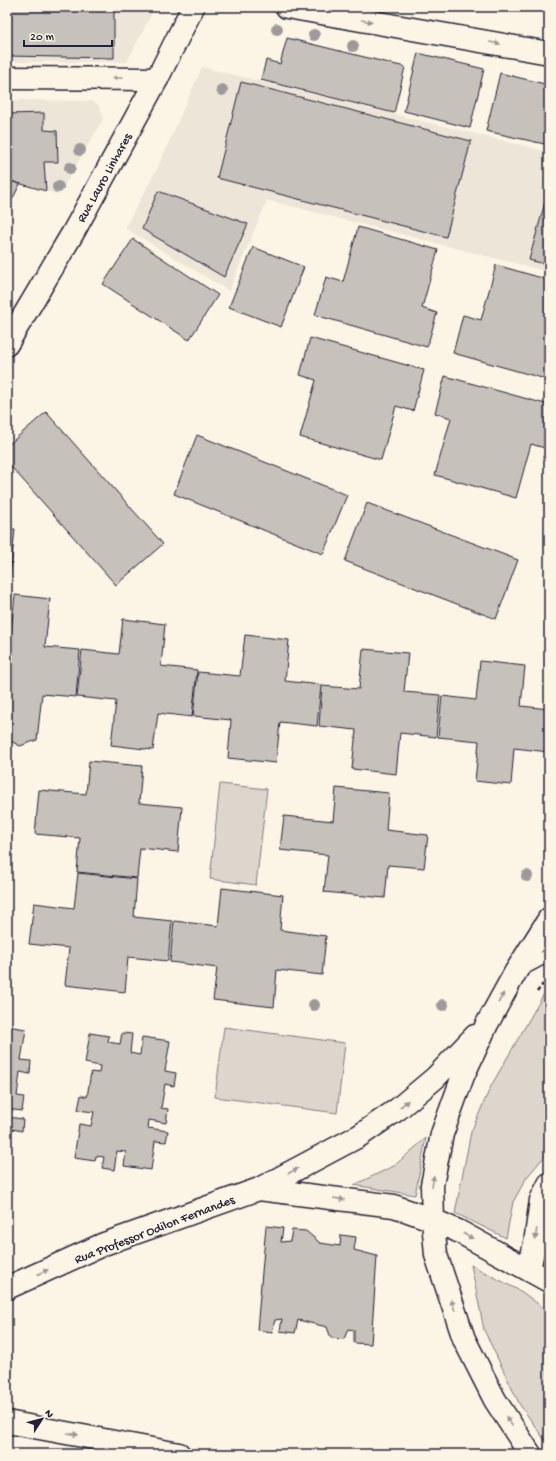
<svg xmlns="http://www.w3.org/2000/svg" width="556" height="1461" font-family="'Gochi Hand',sans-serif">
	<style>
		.built { fill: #ece5d8 }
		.green { fill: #dcd6cc; stroke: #7f7c84 }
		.building { fill: #c6c1bb; stroke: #22223b }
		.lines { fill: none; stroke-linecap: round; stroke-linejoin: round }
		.lane-casing { stroke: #22223b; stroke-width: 15 }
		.street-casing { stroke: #22223b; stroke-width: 25 }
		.secondary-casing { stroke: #22223b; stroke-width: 25 }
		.path { stroke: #22223b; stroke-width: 2.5; stroke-dasharray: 4 3; stroke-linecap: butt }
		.lane { stroke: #fcf5e5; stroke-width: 12 }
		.street { stroke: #fcf5e5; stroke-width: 22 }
		.secondary { stroke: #fcf5e5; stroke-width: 22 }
		.tree { fill: #9d9a9b }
		.oneway { fill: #9a9698 }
		.labels { text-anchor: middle; stroke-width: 4; stroke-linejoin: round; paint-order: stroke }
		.street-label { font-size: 13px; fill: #22223b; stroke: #fcf5e5 }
	</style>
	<rect width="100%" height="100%" fill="#fcf5e5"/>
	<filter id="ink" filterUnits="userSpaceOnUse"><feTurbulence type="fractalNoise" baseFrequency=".025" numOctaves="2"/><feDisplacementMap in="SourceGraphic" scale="8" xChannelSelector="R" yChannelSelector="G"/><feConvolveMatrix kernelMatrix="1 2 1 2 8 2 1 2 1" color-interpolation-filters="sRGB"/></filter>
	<g filter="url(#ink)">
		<path class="built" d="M7,7H155L127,62H7Z
			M202,67L549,152V272L267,200L229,291L125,228L157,169Z
			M7,100L91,101L98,105L102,112L103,119L59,195L7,180Z"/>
		<path class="green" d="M220,784L267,789L256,885L210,879Z
			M549,985V1151L527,1177L513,1202L506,1238L455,1213L471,1132L491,1086Z
			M224,1027L345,1043L337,1113L215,1097Z
			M426,1138L415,1195L354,1185L394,1166Z
			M471,1265L522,1292L549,1312V1446L520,1405L484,1330Z"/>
		<path class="building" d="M7,7H114V58L7,56Z
			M287,38L405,67L394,113L261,80L266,60L280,64Z
			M418,53L484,69L470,128L404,111Z
			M500,73L549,85V145L486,131Z
			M241,82L471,141L446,237L217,178Z
			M44,113V130L57,131L58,162H44L46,191L7,180V114Z
			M7,180L20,184L7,210Z
			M549,188V265L529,260Z
			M158,191L248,224L224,277L142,229Z
			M358,227L438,250L422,308L437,313L427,347L315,315L326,277L343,282Z
			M133,239L218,295L189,340L103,284Z
			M253,247L304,267L281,327L229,307Z
			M496,265L549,280V380L453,353L463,315L481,320Z
			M310,338L424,370L413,411L396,406L381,460L300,437L316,380L300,375Z
			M445,376L549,405L548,449L531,444L516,498L435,475L451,418L435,413Z
			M46,412L163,544L116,585L7,462V446Z
			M197,435L347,495L323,554L174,494Z
			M367,503L518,560L496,619L345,561Z
			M7,529H15L10,578H7Z
			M15,595L50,599L45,647L80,650L76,697L42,694L37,740L20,746L7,739V640L10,641Z
			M123,619L165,624L161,666L197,670L192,717L158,713L153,750L111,745L116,701L77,697L82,650L119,654Z
			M245,635L289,640L285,681L321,685L317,726L280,722L276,763L228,758L231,720L193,716L198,672L240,676Z
			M363,649L408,653L404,692L440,695L436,737L400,733L396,774L352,769L356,730L319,726L322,686L359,689Z
			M480,661L525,666L521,706L549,709V752L514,748L511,785L475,781L479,741L438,737L442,696L476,700Z
			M89,761L142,766L139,803L182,807L178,852L140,848L137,878L77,872L80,838L35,834L39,790L86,794Z
			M336,788L389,793L386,830L428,835L424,868L388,865L385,898L324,892L328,855L280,850L284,816L333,821Z
			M78,873L137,879L134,917L172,921L168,961L128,957L125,992L65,985L69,948L29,944L34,903L74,908Z
			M222,888L283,895L280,930L326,936L322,975L277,970L274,1007L213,1000L217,968L170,962L174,921L218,926Z
			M7,1026L26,1029L21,1060L31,1061L30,1074L20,1072L17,1096L24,1097L22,1111L7,1109Z
			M90,1033L109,1036L108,1042L120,1044L122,1033L132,1034L130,1053L140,1055L142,1037L170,1041L165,1071L176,1073L174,1086L165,1084L161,1108L168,1109L166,1123L149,1120L148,1128L168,1131L166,1142L155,1141L151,1170L124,1166L126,1152L117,1151L114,1170L102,1168L104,1157L96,1156L95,1161L74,1158L79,1124L91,1126L94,1112L78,1110L81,1095L87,1097L91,1072L99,1073L100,1066L85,1063Z
			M7,1117L23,1119L22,1131L12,1129L7,1159Z
			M266,1226L283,1228L281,1242L290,1241L292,1230L306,1231L320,1243L340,1246L341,1235L356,1237L354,1250L377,1256L371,1344L354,1343V1330L348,1329L344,1339L331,1338L327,1327L298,1320L295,1333L280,1331L282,1319L275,1320L272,1332L257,1330Z"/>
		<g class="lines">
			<g class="lane-casing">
				<path id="lane" d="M519,971L549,955"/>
			</g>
			<g class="street-casing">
				<path id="street" d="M287,7L549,53
					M7,78L157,79
					M7,1422L179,1454"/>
			</g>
			<g class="secondary-casing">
				<path id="secondary" d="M7,344L74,231L157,79L193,7
					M259,1189L394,1206L433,1220L458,1231L549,1281
					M529,1269L535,1243L541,1200L549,1184
					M7,1288L104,1244L259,1189L359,1136L398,1109L435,1078L475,1036
					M530,1454L495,1400L464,1339L436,1255L433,1220L432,1185L442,1134L463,1076L487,1024L515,973L549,919"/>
			</g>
			<path class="path" d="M537,992L543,984"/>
			<use href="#lane" class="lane"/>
			<use href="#street" class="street"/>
			<use href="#secondary" class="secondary"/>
		</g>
		<g class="tree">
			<circle cx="277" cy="29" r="6"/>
			<circle cx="314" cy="35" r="6"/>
			<circle cx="353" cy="46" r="6"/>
			<circle cx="222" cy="90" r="6"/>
			<circle cx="80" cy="150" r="6"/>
			<circle cx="70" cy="168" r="6"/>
			<circle cx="58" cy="187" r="6"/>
			<circle cx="527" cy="876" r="6"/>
			<circle cx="314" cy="1005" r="6"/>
			<circle cx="443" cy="1005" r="6"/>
		</g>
		<defs><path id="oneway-solid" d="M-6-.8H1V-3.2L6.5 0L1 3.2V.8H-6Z"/></defs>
		<g class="oneway">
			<use href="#oneway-solid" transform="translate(367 21) rotate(10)"/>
			<use href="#oneway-solid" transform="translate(495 43) rotate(10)"/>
			<use href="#oneway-solid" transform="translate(118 78) rotate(-180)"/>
			<use href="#oneway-solid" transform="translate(501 998) rotate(-61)"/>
			<use href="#oneway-solid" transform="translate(404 1104) rotate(-40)"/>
			<use href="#oneway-solid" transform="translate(293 1171) rotate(-28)"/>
			<use href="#oneway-solid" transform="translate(433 1181) rotate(-81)"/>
			<use href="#oneway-solid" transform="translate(339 1199) rotate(9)"/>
			<use href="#oneway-solid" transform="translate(536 1234) rotate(98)"/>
			<use href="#oneway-solid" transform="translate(468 1236) rotate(28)"/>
			<use href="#oneway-solid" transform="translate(43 1272) rotate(-24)"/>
			<use href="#oneway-solid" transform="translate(453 1305) rotate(-109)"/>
			<use href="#oneway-solid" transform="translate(509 1421) rotate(-123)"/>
			<use href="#oneway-solid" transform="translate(73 1434) rotate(10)"/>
		</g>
	</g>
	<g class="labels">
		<g class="street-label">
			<text transform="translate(103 177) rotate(-61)" y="5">Rua Lauro Linhares</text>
			<text transform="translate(154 1228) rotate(-21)" y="5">Rua Professor Odilon Fernandes</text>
		</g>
	</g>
	<rect width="556" height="1461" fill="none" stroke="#fcf5e5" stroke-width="24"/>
	<rect x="12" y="12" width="532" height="1437" fill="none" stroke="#22223b" stroke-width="1.5" filter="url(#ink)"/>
	<g transform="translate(42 1419) rotate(54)" stroke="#fcf5e5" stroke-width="3" paint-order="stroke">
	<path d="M0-3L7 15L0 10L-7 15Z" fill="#22223b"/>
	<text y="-6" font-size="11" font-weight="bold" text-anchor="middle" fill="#22223b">N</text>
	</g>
	<path d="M24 40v6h88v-6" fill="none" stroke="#22223b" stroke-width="2"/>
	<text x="30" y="40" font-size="12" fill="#22223b" stroke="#fcf5e5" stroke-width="3" paint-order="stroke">20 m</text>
</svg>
